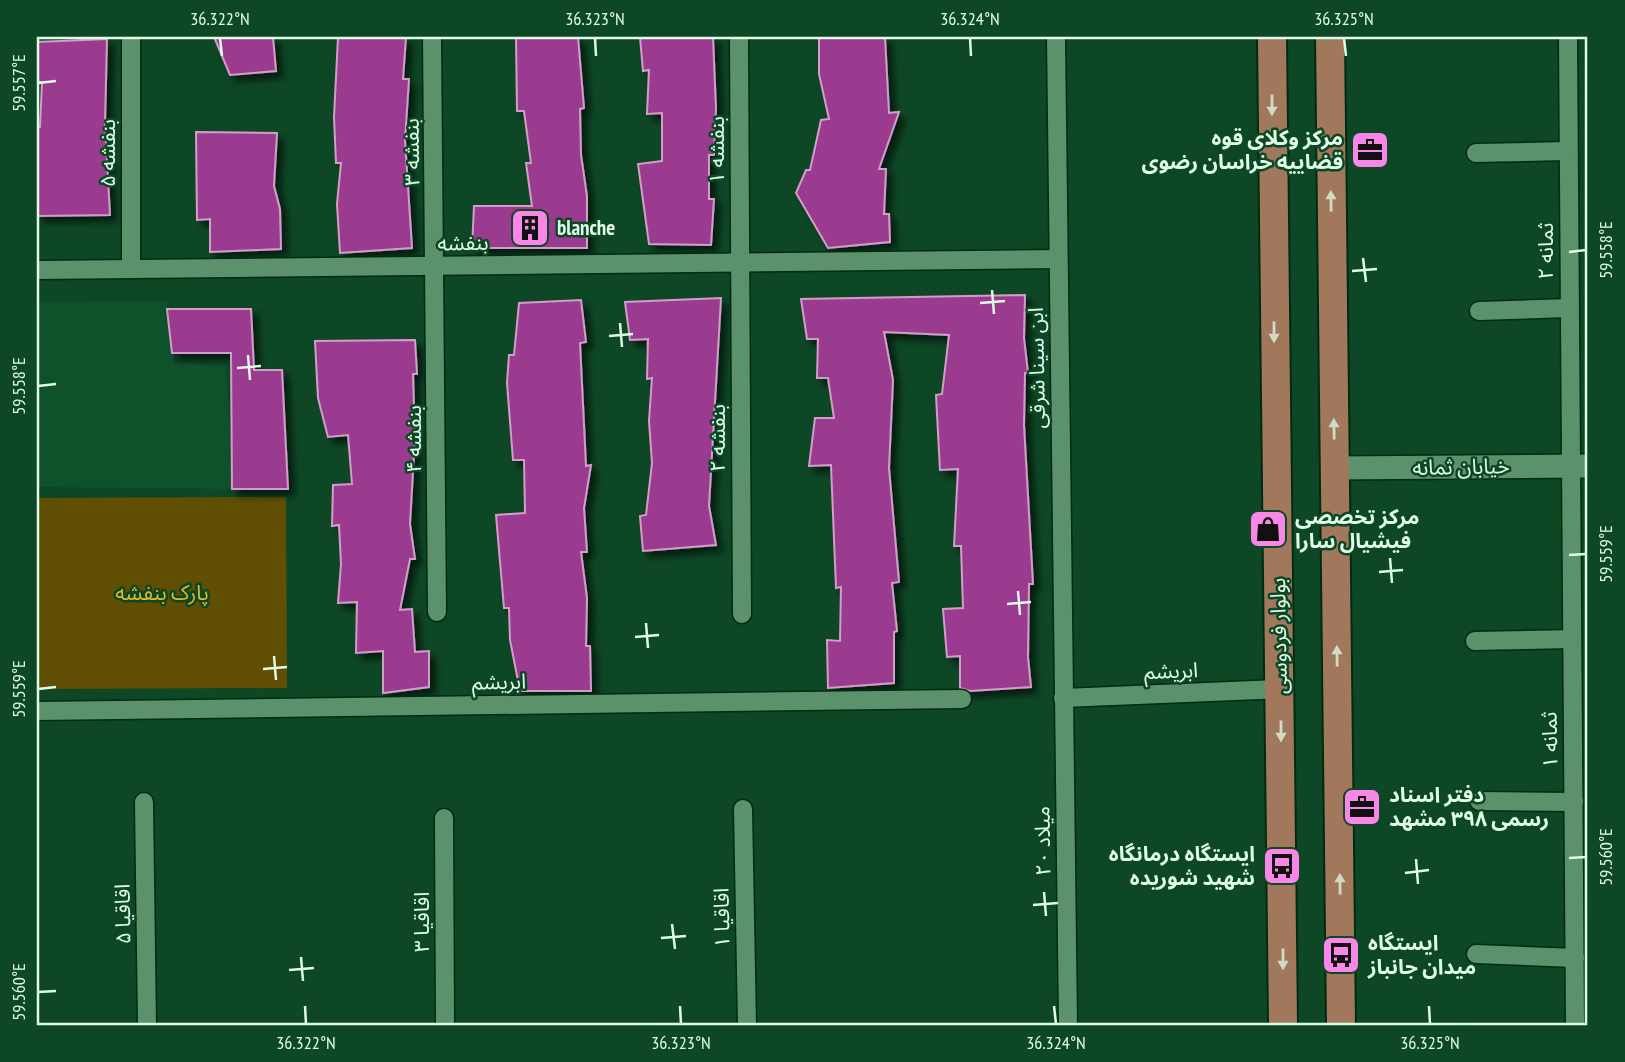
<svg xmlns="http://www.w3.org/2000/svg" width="1625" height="1062" font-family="'PT Sans Narrow','Noto Sans Arabic',sans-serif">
<defs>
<filter id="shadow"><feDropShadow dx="6" dy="6" stdDeviation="3.5" flood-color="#0009"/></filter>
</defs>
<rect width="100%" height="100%" fill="#0d4726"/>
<path fill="#0e522c" d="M167 301 174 363 226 365 232 489 37 487V302Z"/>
<path fill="#604e03" d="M286 497 287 688 37 689V498Z"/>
<g fill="#9b3a8f" stroke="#d19ec8" stroke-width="2" filter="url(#shadow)">
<path d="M214 37H273L276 71 230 75Z"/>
<path d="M338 37H406L403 79H409L405 140 412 248 340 253 337 204 341 163H336L334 117Z"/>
<path d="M516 37H578L584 108 580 109 581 155 587 196V248H472L474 206H532L526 163H531L524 111H517Z"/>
<path d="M640 37H713L716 109 714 155H709V199H714L711 245 649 244 638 164 662 161V113L647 114 649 70 643 71Z"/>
<path d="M819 37H885L889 113 899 112 879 169H886L884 214H889L890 242 828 248 796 193 806 170H810L821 120 829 119 819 74Z"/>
<path d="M107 39 105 123 110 215 37 216V127H40L42 82H37V42Z"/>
<path d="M196 132 277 133 274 186 280 209 281 249 210 252V219L197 220Z"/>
<path d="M1025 295 1024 338 1028 373H1025L1024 425 1033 584H1029L1028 657 1031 687 970 691 960 688V656L947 657 943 609 963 608 961 546H954L958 469 940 470 936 395 942 394 949 335 884 332 893 380 889 468 899 582 892 583 897 631 894 632V683L828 688 827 640 840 641 841 587 836 588 831 465 809 466 815 418H834L828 378H817L818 339H807L801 299Z"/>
<path d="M721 298 709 506 716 545 643 551 640 516 646 515 652 463 649 421 652 378 647 379 648 339 630 340 625 302Z"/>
<path d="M581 300 586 342 580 343 586 466 591 465 584 508 587 552H581L587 598 586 646H590L591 691H520L510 640 509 608H504L496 515 525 513 524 460H513L507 383 509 355H514L519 303Z"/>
<path d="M167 309H251L254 370H282L288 489H232L231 353H172Z"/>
<path d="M415 340 417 374H413L415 437 410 524 415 559H410L400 610 412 609 415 652 429 651V687L383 693V651L356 653 357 602 338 603 341 564 339 525 332 526 333 485 352 484 348 435 328 437 318 398 315 341Z"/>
</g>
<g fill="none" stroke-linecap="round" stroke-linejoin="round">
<defs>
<g id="minor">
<path d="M131 37V269"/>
<path d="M432 37 437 612"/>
<path d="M739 37 742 614"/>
<path d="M1056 37 1068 1025"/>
<path d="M1568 37 1575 1025"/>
<path d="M1476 153 1568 151"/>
<path d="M37 270 1058 259"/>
<path d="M1479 311 1569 308"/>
<path d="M1475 641 1572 639"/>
<path d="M1063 698 1281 689"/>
<path d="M37 711 962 699"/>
<path d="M1479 801 1574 802"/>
<path d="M144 802 147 1025"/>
<path d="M743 809 747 1025"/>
<path d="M444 818 445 1025"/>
<path d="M1476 954 1575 958"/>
</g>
<path id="tertiary" d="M1334 468 1588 466"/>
<g id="primary">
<path d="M1272 37 1283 1025"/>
<path d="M1330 37 1341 1025"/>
</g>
</defs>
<use href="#minor" stroke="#002b12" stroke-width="21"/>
<use href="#tertiary" stroke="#002b12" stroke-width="26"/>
<use href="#primary" stroke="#002b12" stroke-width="32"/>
<use href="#minor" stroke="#5b916b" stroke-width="18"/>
<use href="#tertiary" stroke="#5b916b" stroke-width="23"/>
<use href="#primary" stroke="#a1785c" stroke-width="28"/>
</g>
<defs><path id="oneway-solid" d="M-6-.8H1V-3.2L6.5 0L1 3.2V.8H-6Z" transform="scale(1.75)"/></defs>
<g fill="#d0dbc4">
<use href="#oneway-solid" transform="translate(1272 105) rotate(90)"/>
<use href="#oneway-solid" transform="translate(1331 201) rotate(-91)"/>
<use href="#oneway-solid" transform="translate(1274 332) rotate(90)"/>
<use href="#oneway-solid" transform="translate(1334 429) rotate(-91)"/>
<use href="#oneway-solid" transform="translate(1337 656) rotate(-91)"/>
<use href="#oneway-solid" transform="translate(1281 731) rotate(90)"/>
<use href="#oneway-solid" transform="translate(1340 884) rotate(-91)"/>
<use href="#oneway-solid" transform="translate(1283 959) rotate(90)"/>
</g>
<path fill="none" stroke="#dffce7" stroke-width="2.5" d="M220 38 222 56M595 38 596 56M970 38 971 56M1344 38 1346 56M38 83 56 81M1569 252 1586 250M1363 258 1366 282M1352 271 1377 269M992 290 994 314M980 303 1005 301M620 323 622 347M609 336 633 334M248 355 250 380M237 368 261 366M38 386 56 384M1569 555 1586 554M1390 558 1392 583M1379 572 1403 570M1018 591 1020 615M1007 604 1031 602M646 623 648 648M635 637 659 635M274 656 276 680M263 669 287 667M38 689 56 687M1569 858 1586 857M1416 859 1418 884M1405 873 1429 870M1044 892 1046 916M1033 905 1058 903M672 924 675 949M661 938 686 936M301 957 303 981M289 970 314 968M38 992 56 991M305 1006 306 1024M680 1006 681 1024M1054 1006 1056 1024M1429 1006 1430 1024"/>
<defs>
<symbol id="office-square" viewBox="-11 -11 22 22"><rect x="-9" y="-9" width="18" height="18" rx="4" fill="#f987e8" stroke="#0d4726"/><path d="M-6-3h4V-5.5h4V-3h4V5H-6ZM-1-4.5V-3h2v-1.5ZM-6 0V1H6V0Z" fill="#111"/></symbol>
<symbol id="building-square" viewBox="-11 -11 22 22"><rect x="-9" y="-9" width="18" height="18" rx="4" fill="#f987e8" stroke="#0d4726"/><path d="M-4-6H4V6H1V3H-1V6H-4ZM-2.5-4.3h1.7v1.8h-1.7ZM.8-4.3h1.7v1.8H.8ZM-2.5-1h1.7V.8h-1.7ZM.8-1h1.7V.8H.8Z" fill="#111"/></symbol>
<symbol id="shop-square" viewBox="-11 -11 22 22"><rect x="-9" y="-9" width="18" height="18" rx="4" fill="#f987e8" stroke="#0d4726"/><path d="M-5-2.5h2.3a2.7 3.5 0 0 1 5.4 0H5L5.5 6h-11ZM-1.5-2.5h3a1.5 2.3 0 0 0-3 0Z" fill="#111"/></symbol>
<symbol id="bus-square" viewBox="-11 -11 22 22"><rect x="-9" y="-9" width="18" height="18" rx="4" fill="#f987e8" stroke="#0d4726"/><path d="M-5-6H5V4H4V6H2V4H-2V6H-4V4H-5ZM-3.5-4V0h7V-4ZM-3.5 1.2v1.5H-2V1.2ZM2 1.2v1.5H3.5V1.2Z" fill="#111"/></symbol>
</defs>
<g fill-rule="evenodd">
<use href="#office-square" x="1348" y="128" width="44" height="44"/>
<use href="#building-square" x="508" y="206" width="44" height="44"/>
<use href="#shop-square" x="1246" y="507" width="44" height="44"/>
<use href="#office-square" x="1340" y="785" width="44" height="44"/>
<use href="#bus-square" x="1260" y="844" width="44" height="44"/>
<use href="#bus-square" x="1319" y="933" width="44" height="44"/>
</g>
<g text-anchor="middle" stroke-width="5" stroke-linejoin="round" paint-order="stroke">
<g font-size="21" font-weight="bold" fill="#dffce7" stroke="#0d4726" text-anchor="start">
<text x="1343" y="145" text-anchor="end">مرکز وکلای قوه<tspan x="1343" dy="24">قضاییه خراسان رضوی</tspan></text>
<text x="557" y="235">blanche</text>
<text x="1295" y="524">مرکز تخصصی<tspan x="1295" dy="24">فیشیال سارا</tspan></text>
<text x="1389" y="802">دفتر اسناد<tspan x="1389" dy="24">رسمی ۳۹۸ مشهد</tspan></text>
<text x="1255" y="861" text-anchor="end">ایستگاه درمانگاه<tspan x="1255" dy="24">شهید شوریده</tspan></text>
<text x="1368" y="950">ایستگاه<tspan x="1368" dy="24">میدان جانباز</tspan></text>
</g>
<g font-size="21" fill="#dffce7" stroke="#0d4726">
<text transform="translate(717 150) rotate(-90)" y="7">بنفشه ۱</text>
<text transform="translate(412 152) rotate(-91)" y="7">بنفشه ۳</text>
<text transform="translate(108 153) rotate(-90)" y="7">بنفشه ۵</text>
<text transform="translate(463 243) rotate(-1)" y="7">بنفشه</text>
<text transform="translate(1546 251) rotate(-90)" y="7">ثمانه ۲</text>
<text transform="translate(1037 368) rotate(-91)" y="7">ابن سینا شرقی</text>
<text transform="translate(718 438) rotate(-90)" y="7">بنفشه ۲</text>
<text transform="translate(414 439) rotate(-90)" y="7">بنفشه ۴</text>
<text transform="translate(1461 467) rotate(-1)" y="7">خیابان ثمانه</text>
<text transform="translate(1279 636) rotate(-91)" y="7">بولوار فردوسی</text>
<text transform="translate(1171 671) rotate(-2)" y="7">ابریشم</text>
<text transform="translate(499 682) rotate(-1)" y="7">ابریشم</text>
<text transform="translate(1550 740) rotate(-91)" y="7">ثمانه ۱</text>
<text transform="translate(1043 841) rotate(-91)" y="7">میلاد ۲۰</text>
<text transform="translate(123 914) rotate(-91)" y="7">اقاقیا ۵</text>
<text transform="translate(722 918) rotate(-91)" y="7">اقاقیا ۱</text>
<text transform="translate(422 922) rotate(-90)" y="7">اقاقیا ۳</text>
</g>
<g font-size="21" fill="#e1bb27" stroke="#0d4726">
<text x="162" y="600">پارک بنفشه</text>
</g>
</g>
<rect width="1625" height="1062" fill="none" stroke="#0d4726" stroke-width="77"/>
<rect x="38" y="38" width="1548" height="986" fill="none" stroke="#dffce7" stroke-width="2.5"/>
<g font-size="18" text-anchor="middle" fill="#dffce7">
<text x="220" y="25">36.322°N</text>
<text x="595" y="25">36.323°N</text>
<text x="970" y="25">36.324°N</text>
<text x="1344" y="25">36.325°N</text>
<text transform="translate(19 83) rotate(-90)" y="6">59.557°E</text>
<text transform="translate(1606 250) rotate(-90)" y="6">59.558°E</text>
<text transform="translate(19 386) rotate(-90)" y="6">59.558°E</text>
<text transform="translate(1606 554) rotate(-90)" y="6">59.559°E</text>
<text transform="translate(19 689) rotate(-90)" y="6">59.559°E</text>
<text transform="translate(1606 857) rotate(-90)" y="6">59.560°E</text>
<text transform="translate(19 992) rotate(-90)" y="6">59.560°E</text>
<text x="306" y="1049">36.322°N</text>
<text x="681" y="1049">36.323°N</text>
<text x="1056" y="1049">36.324°N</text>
<text x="1430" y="1049">36.325°N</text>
</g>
</svg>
